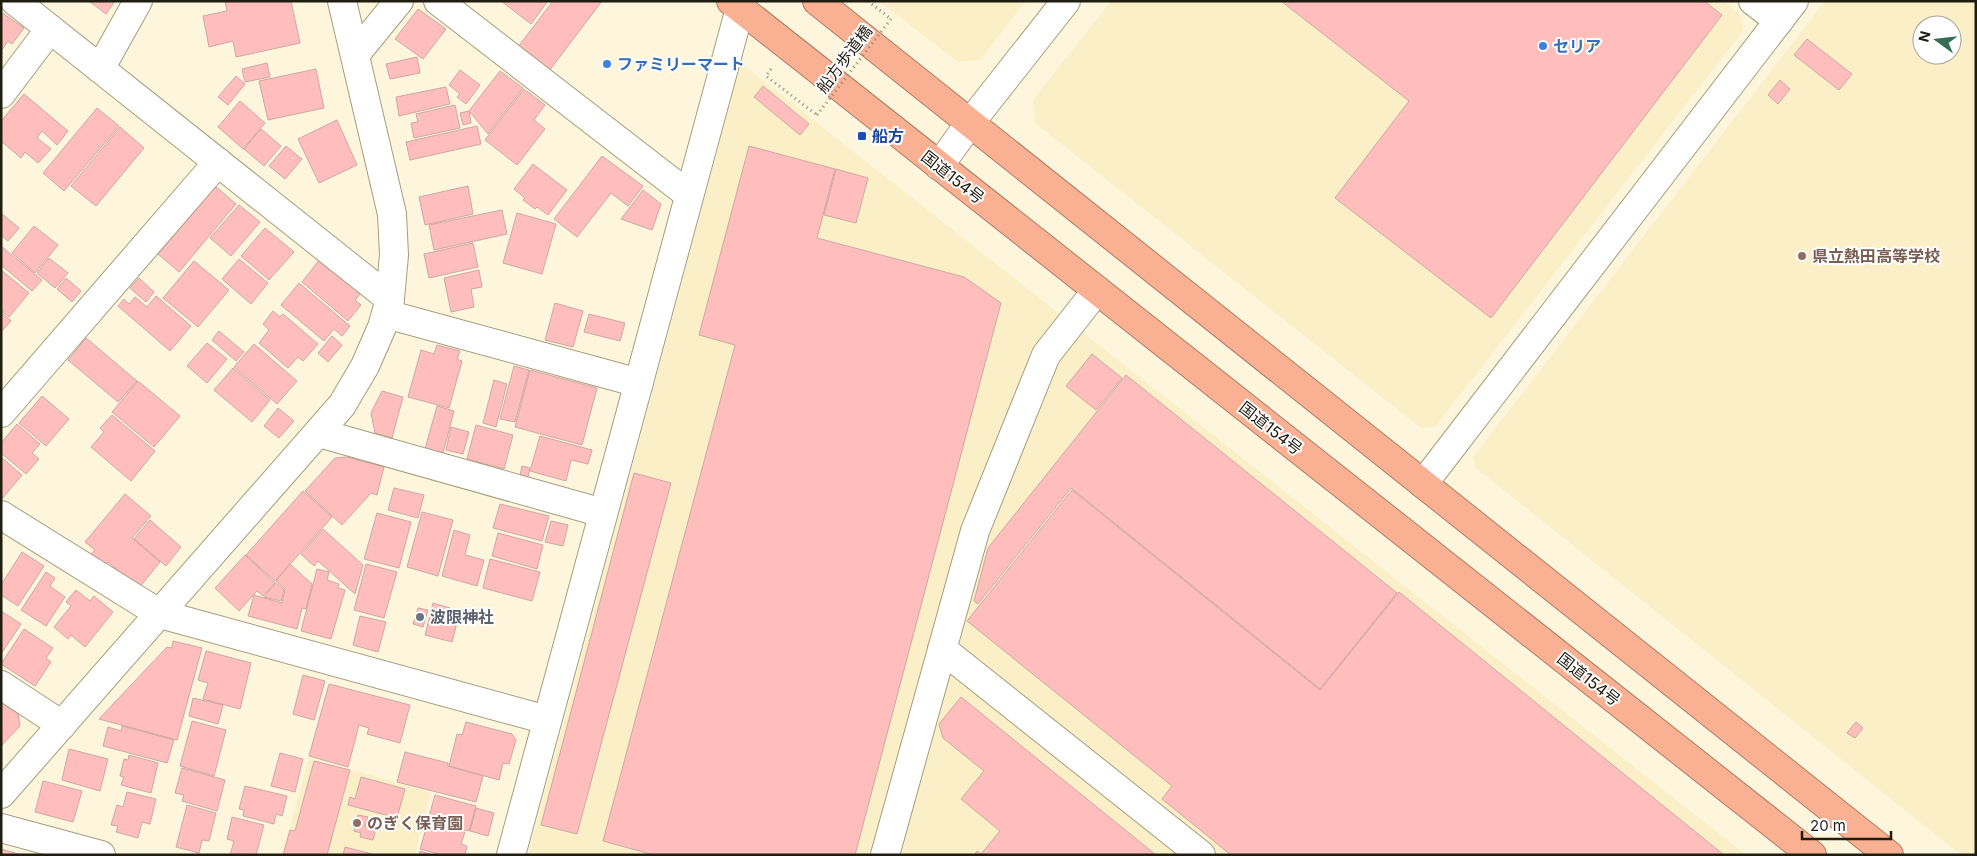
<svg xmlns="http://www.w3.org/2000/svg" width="1977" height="856" font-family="Inter,'Noto Sans JP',sans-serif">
<rect width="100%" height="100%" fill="#fef6dc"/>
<g fill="#faefc6" fill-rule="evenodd">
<path d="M879 1H1026L980 60 958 62Z"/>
<path d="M1111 1H1723L1741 15 1743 31 1435 427 1421 428 1035 123 1033 100Z"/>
<path d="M1825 1H1976V855H1961L1475 467 1473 457ZM1922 25H1952V55H1922Z"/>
<path d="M741 63 1746 855H528Z"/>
<path d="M309 758 431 792 415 855H282Z"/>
</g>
<g fill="#ffbdbb" stroke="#cca7a5">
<path d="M89 1H115L106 14Z"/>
<path d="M225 1H291L300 43 236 57 233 41 209 47 203 16 227 11Z"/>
<path d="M501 1H548L531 24Z"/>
<path d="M553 1H602L549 71 518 47Z"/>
<path d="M1281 1H1704L1722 15 1491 318 1335 198 1409 101Z"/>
<path d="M418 9 446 29 423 59 395 39Z"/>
<path d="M1 12 24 28 12 44 8 41 1 51Z"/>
<path d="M1807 39 1852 74 1839 90 1794 55Z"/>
<path d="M417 57 420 73 390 79 386 64Z"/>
<path d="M267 63 270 77 245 82 242 69Z"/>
<path d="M316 69 324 108 268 120 259 81Z"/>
<path d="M460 70 480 85 466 104 457 97 460 94 449 85Z"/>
<path d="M500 71 523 88 488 134 469 111Z"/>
<path d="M236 76 245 84 228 105 218 97Z"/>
<path d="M1780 80 1790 89 1778 104 1768 95Z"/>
<path d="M763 86 809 124 800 135 754 97Z"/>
<path d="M446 87 450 104 399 116 396 97Z"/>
<path d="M524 89 545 105 534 120 545 129 517 165 485 140Z"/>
<path d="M24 94 68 131 57 145 42 131 37 138 51 149 38 163 25 152 21 158 1 141V121Z"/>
<path d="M240 101 265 123 243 149 218 127Z"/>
<path d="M455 105 460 128 414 138 411 123 418 122 416 114Z"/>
<path d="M97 108 119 126 64 191 43 173Z"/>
<path d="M469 111 471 123 463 125 460 113Z"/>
<path d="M337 120 357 165 319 183 298 139Z"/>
<path d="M477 126 481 144 410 160 406 142Z"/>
<path d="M120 127 144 148 96 206 71 186Z"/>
<path d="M261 129 281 146 264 166 244 149Z"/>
<path d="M286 146 302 159 285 179 269 166Z"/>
<path d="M749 146 835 169 817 238 964 277 1001 303 855 855H654L603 841 735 345 699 335Z"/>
<path d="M602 156 643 186 628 206 611 193 577 237 554 219Z"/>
<path d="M533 164 567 190 548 215 537 207 535 209 523 200 525 198 514 189Z"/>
<path d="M836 169 868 178 856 223 824 215Z"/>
<path d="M215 186 236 204 179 272 158 254Z"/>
<path d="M468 186 473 214 425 225 419 197Z"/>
<path d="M643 190 661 204 652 230 621 219Z"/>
<path d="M239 205 260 222 231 256 210 238Z"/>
<path d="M502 210 507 234 434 250 429 225Z"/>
<path d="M1 213 19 228 8 241 1 235Z"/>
<path d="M517 213 556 224 542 274 503 263Z"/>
<path d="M34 226 58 245 35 273 12 253Z"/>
<path d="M265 228 294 252 269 280 241 256Z"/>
<path d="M473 243 478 267 429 278 424 254Z"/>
<path d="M1 246 42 280 32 291 1 265Z"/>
<path d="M49 258 68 273 55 288 37 273Z"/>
<path d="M239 259 268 283 251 304 222 279Z"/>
<path d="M320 259 361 293 355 300 361 305 348 321 302 282Z"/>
<path d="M194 261 229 290 198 327 163 298Z"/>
<path d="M1 270 29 293 9 317 1 310Z"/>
<path d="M479 270 482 287 471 289 474 307 451 312 444 278Z"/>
<path d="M66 278 81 291 72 302 57 289Z"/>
<path d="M139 278 154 292 146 302 130 288Z"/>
<path d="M299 283 350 326 342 336 334 329 324 341 281 305Z"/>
<path d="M156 296 191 326 170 351 118 306 124 299 129 304 135 297 147 307Z"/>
<path d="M555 303 583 311 573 347 545 340Z"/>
<path d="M273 311 280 317 283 314 318 344 303 361 298 357 288 368 259 343 269 330 263 324Z"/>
<path d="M1 312 11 321 1 332Z"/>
<path d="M589 314 625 323 620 341 584 332Z"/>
<path d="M219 331 244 352 236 361 212 340Z"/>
<path d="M332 336 342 345 328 362 318 353Z"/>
<path d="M86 338 137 381 118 402 68 360Z"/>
<path d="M207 343 227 359 207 383 187 366Z"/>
<path d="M254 344 297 381 277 404 234 367Z"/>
<path d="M437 345 460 351 457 359 462 361 449 408 408 397 421 350 434 354Z"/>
<path d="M1092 354 1122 378 1096 410 1066 386Z"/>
<path d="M514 366 529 370 515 422 500 419Z"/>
<path d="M233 368 270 400 252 422 214 390Z"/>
<path d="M530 370 597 388 582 445 515 427Z"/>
<path d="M1126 375 1397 593 1320 689 1071 488 978 604 974 601 988 548Z"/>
<path d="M494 380 507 384 496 427 483 423Z"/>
<path d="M138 381 180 416 154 447 112 412Z"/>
<path d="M382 391 403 397 392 438 375 433 371 413Z"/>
<path d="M42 396 69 419 46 446 19 423Z"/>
<path d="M437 406 454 411 443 453 425 449Z"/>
<path d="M278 408 294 421 279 438 264 426Z"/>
<path d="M112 415 155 451 131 481 91 447 104 432 100 428Z"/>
<path d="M17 424 40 444 32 453 39 459 26 474 1 453V443Z"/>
<path d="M476 425 513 435 504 469 467 459Z"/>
<path d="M451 427 469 432 463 454 446 450Z"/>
<path d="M540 436 592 450 588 464 571 460 566 481 530 471Z"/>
<path d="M1 457 22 475 2 499 1 498Z"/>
<path d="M347 457 384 467 377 495 371 493 342 525 305 491 335 458Z"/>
<path d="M522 466 530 468 528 477 520 475Z"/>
<path d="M634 473 671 483 577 834 541 825Z"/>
<path d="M394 488 424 495 418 518 388 510Z"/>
<path d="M1072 490 1320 690 1399 592 1724 855H1231L1162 799 1172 786 967 621Z"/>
<path d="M303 491 332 517 275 581 246 555Z"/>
<path d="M125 494 151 516 132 538 160 562 139 588 108 562 105 566 91 554 95 550 85 542Z"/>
<path d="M500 504 549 516 542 541 493 528Z"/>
<path d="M422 512 453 520 438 576 407 567Z"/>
<path d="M377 513 411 522 399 568 364 559Z"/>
<path d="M150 520 181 547 166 566 134 539Z"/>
<path d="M551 521 568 525 563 546 545 542Z"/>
<path d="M323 529 363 565 355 594 318 561 314 566 301 554Z"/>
<path d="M454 530 470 535 465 555 484 560 477 586 442 576Z"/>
<path d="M498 533 543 545 537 569 492 556Z"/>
<path d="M22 552 44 566 18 606 1 595V585Z"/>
<path d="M245 555 275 583 263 596 257 591 239 611 215 588Z"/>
<path d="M490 559 540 572 532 601 483 588Z"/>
<path d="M290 564 312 584 306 609 302 608 297 629 248 616 254 595 282 603 285 589 276 581Z"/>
<path d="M366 564 397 572 384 618 354 610Z"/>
<path d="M317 569 329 572 327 580 339 584 338 588 345 590 331 639 301 631Z"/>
<path d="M46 572 55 578 50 586 65 597 46 626 21 610Z"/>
<path d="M276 583 284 590 281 601 264 597Z"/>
<path d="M76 590 90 601 94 596 113 612 85 647 71 635 68 639 54 627 71 606 66 602Z"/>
<path d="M433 603 460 611 452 642 425 635Z"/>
<path d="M418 608 428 610 423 627 413 624Z"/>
<path d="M1 611 21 624 1 654Z"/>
<path d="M360 616 386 622 378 652 353 645Z"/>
<path d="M24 629 53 648 46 658 51 662 35 686 1 664Z"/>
<path d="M173 641 202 648 177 740 99 719 167 647 172 648Z"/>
<path d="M206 651 251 663 240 709 203 699 208 683 198 680Z"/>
<path d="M303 675 325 681 314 720 293 714Z"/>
<path d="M329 684 410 705 400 743 367 734 369 728 359 725 348 767 309 756Z"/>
<path d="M961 697 1156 855H974L977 851 981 854 1000 831 961 799 984 771 943 738 939 724Z"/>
<path d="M193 698 223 705 218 724 189 716Z"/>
<path d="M1 702 18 713 20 726 1 746Z"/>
<path d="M192 721 226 730 214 776 180 766Z"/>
<path d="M466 722 512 734 516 740 509 764 503 763 499 780 449 766 457 734 462 735Z"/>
<path d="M1856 722 1863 728 1855 738 1847 733Z"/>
<path d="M122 726 174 740 167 763 103 746 108 727 121 731Z"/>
<path d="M69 749 108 759 100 791 62 780Z"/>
<path d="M405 752 448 763V766L483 776 476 802 397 782Z"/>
<path d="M280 753 303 759 295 792 271 786Z"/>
<path d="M129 755 158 763 151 793 121 785 124 777 120 776 124 759 128 760Z"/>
<path d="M314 761 350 770 327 855H283L290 830 295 831Z"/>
<path d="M182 768 225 780 217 811 182 801 184 795 175 793Z"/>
<path d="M361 777 405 789 397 818 348 805 350 797 355 799Z"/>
<path d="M43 781 82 791 73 822 35 812Z"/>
<path d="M245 786 287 796 282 816 276 814 274 824 243 816 244 810 239 809Z"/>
<path d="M127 792 156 799 150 824 142 822 138 838 116 832 118 826 111 825 117 805 123 807Z"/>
<path d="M435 795 476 806 469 831 428 820Z"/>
<path d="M187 805 216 813 209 841 202 840 199 853 176 847Z"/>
<path d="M476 808 494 813 488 836 470 831Z"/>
<path d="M358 815 368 817 365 826 376 829 373 840 360 837 361 833 354 831Z"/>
<path d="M232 817 264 825 256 855H230L234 841 227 839Z"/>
<path d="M428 822 465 832 461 844 467 846 465 855H442L420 849Z"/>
<path d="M345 847 372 854 371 855H343Z"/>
<path d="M1 849 22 855H1Z"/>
<path d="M420 851 433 855H419Z"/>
</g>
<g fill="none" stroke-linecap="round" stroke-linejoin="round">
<defs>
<g id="minor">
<path d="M15 1 390 299"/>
<path d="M438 1 689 195"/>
<path d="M1753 1 1779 21"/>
<path d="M355 55 399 1"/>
<path d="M100 69 138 1"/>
<path d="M1 94 50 29"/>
<path d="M939 166 970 123 1066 1"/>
<path d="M386 314 639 383"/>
<path d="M1 413 218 162"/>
<path d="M319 433 603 513"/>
<path d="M1423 484 1794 1"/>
<path d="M1 515 160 614 547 720"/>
<path d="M942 649 1201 855"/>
<path d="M1 685 62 725"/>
<path d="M1 794 342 405 365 366 382 327 390 299 394 255 392 214 342 1"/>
<path d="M1 828 101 855"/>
<path d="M511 855 742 1"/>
<path d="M885 855 975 531 1046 355 1097 290"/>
</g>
<g id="highway">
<path d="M731 1 1812 855"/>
<path d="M817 1 1889 855"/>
</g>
</defs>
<use href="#minor" stroke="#a69d7e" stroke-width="30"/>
<use href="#highway" stroke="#ad7c65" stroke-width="30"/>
<g stroke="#898471" stroke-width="3" stroke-dasharray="1 4" stroke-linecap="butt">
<path d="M868 1 891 19"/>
<path d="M771 69 766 76 817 115"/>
</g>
<use href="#minor" stroke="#fff" stroke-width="28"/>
<use href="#highway" stroke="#fab093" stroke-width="28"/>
<path stroke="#898471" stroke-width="3" stroke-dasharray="1 4" stroke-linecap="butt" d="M817 115 891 19"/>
</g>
<g fill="#3f7fe0" stroke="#fff" stroke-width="2">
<circle cx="1543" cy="46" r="5"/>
<circle cx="607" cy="64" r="5"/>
</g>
<rect fill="#1a4fb4" stroke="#fff" stroke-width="2" x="857" y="131" width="10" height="10" rx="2.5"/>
<g fill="#8d6e63" stroke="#fff" stroke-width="2">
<circle cx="1802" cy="256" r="5"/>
<circle cx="357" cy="823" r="5"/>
</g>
<circle fill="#6b7280" stroke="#fff" stroke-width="2" cx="420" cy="617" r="5"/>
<g text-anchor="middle" stroke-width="4" stroke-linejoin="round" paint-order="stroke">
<g font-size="16" font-weight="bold" fill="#366cbe" stroke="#fff" text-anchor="start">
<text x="1553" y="52">セリア</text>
<text x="617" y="70">ファミリーマート</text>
</g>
<g font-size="16" fill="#1f1c10" stroke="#fff">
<text transform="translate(844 59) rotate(-53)" y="6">船方歩道橋</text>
<text transform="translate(953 177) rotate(38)" y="6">国道154号</text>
<text transform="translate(1271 428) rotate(38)" y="6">国道154号</text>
<text transform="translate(1589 679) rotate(38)" y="6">国道154号</text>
</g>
<g font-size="16" font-weight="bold" fill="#164399" stroke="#fff" text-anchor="start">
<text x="872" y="142">船方</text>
</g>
<g font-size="16" font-weight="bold" fill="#785e54" stroke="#fff" text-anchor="start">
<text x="1812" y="262">県立熱田高等学校</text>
<text x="367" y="829">のぎく保育園</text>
</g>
<g font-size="16" font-weight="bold" fill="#5b616d" stroke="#fff" text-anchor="start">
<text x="430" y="623">波限神社</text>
</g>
</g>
<rect width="1977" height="856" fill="none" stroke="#1f1c10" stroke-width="5"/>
<g transform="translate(1937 40) rotate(285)"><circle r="24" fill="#ffffff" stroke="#a5a49f"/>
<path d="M0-4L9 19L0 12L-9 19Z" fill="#356e56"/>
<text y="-8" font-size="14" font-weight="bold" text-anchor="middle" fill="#1f1c10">N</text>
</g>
<path d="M1802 831v8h89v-8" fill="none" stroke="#1f1c10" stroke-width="2.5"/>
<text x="1810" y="831" font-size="15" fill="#1f1c10" stroke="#ffffff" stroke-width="4" paint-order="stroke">20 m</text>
</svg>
